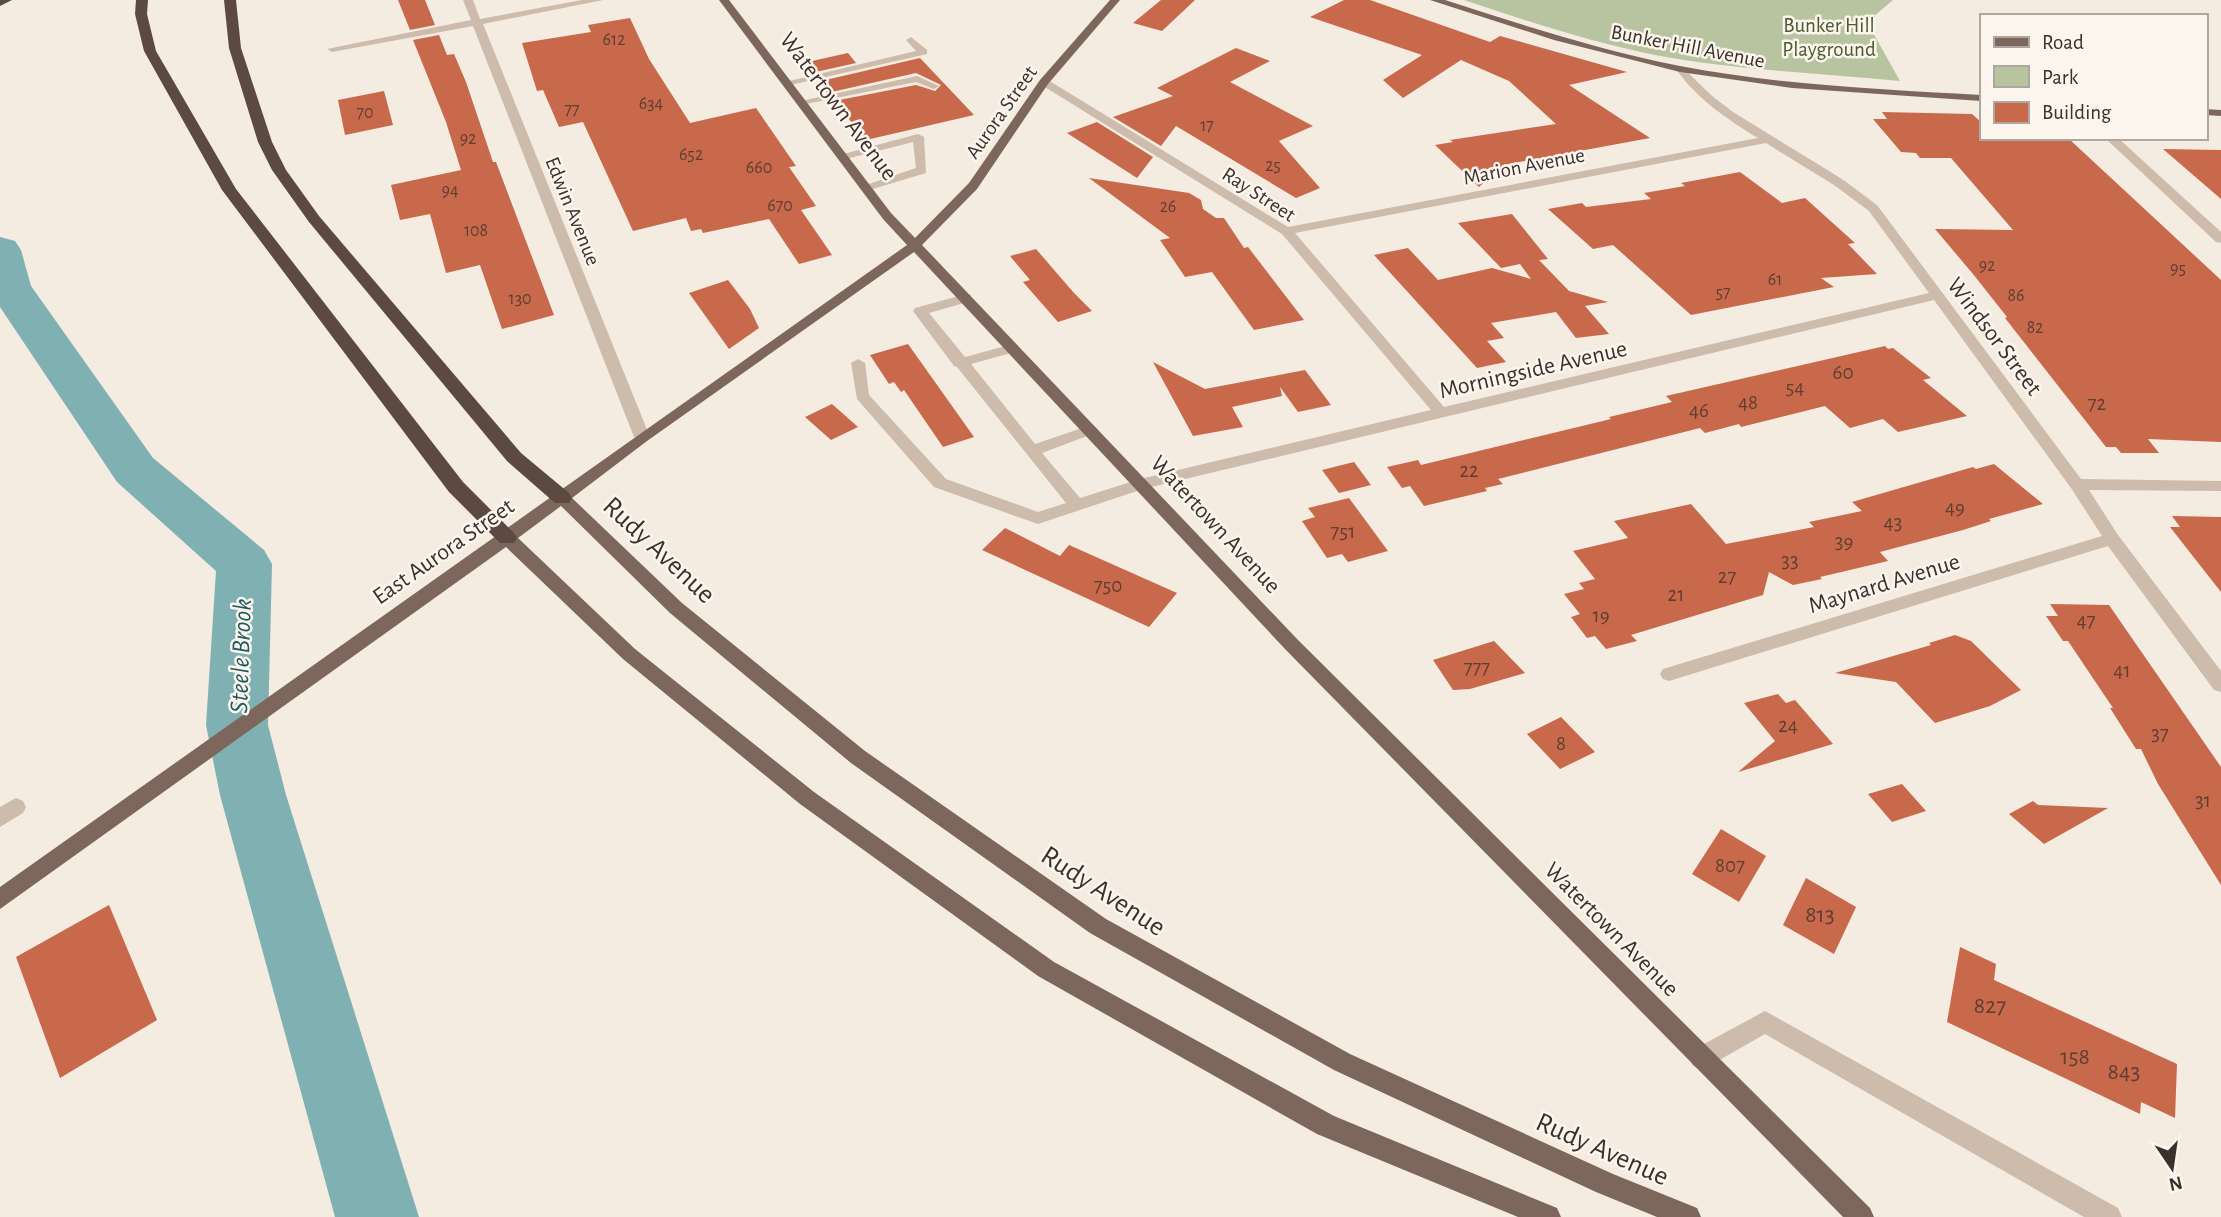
<svg xmlns="http://www.w3.org/2000/svg" width="2221" height="1217" font-family="'Alegreya Sans',sans-serif">
<rect width="100%" height="100%" fill="#f4ebe1"/>
<path fill="#b8c4a0" d="M1464 0H1893L1867 22 1900 81C1818 73 1735 70 1655 55 1590 42 1526 21 1464 0Z"/>
<g fill="none" stroke-linecap="round" stroke-linejoin="round">
<path fill="#7fb0b2" fill-rule="evenodd" d="M0 237 15 241 21 250 31 286 153 458 264 550 272 564 268 725 286 795 419 1217H335L220 795 206 725 216 571 117 482 0 307Z"/>
</g>
<g fill="#c8694b">
<path d="M398 0H425L435 25 410 30Z"/>
<path d="M1161 0H1195L1162 31 1133 23Z"/>
<path d="M1344 0H1370L1490 42 1500 36 1627 72 1569 85 1650 138 1503 165 1479 187 1435 145 1453 142 1450 140 1556 124 1509 81 1461 60 1403 98 1383 80 1422 55 1310 17Z"/>
<path d="M630 18 649 59 690 123 756 108 796 166 789 167 816 206 801 210 832 255 799 264 769 219 703 233 701 229 691 231 686 218 633 231 583 122 559 127 543 90 537 91 522 43 591 32 588 25Z"/>
<path d="M439 35 447 55 454 54 466 82 493 162H496L554 315 502 329 480 265 446 273 430 214 400 220 391 185 461 170 446 122 413 40Z"/>
<path d="M1236 48 1270 61 1230 82 1313 126 1279 141 1320 188 1296 198 1176 126 1161 146 1113 117 1173 96 1157 88Z"/>
<path d="M848 53 856 63 811 73 803 63Z"/>
<path d="M920 58 974 115 866 140 834 101 916 85 935 91 941 85 916 73 827 93 817 82Z"/>
<path d="M384 91 393 125 345 135 338 100Z"/>
<path d="M1882 112 1972 114 1981 122V138H2068L2221 280V442L2148 439 2159 453H2121L2116 447H2106L2005 318 2007 317 1973 274 1935 229 2013 230 1951 158H1920L1916 153 1901 152 1873 119H1887Z"/>
<path d="M1097 122 1153 157 1137 178 1067 133Z"/>
<path d="M2163 149 2221 150V199Z"/>
<path d="M1740 172 1782 203 1805 198 1855 243 1848 244 1877 274 1821 278 1834 287 1691 315 1613 245 1593 249 1548 209 1582 203 1586 207 1651 199 1644 193 1685 186 1681 183Z"/>
<path d="M1089 178 1189 193 1201 200 1203 209 1216 218H1224L1244 248 1248 247 1304 320 1254 330 1212 272 1185 277 1160 240 1170 238Z"/>
<path d="M1512 214 1548 259 1539 260 1569 291 1608 302 1585 306 1609 334 1576 338 1556 312 1491 323 1504 338 1487 341 1506 362 1477 368 1374 255 1408 248 1438 280 1492 268 1531 279 1520 264 1501 268 1458 223Z"/>
<path d="M1036 249 1074 293 1092 311 1058 322 1023 282 1030 280 1010 256Z"/>
<path d="M728 280 750 309 759 328 729 349 689 293Z"/>
<path d="M908 344 974 437 943 447 904 390 901 392 894 382 889 384 870 355Z"/>
<path d="M1885 346 1888 349 1893 348 1931 378 1923 380 1967 416 1898 432 1883 419 1850 428 1825 406 1741 427 1739 424 1705 433 1700 428 1498 479 1503 484 1485 488 1487 491 1424 506 1410 486 1402 488 1387 467 1418 460 1421 465 1611 419 1609 417 1672 402 1666 396Z"/>
<path d="M1153 362 1205 389 1305 370 1331 405 1298 412 1280 387 1282 396 1232 407 1243 427 1193 436Z"/>
<path d="M832 404 858 427 831 440 805 417Z"/>
<path d="M1354 462 1371 485 1339 493 1322 470Z"/>
<path d="M1994 464 2043 504 1989 519 1991 521 1963 530 1880 552 1888 561 1820 577 1822 579 1793 585 1769 572 1763 595 1631 635 1637 641 1606 649 1595 636 1587 638 1571 617 1580 614 1564 594 1584 589 1579 583 1595 579 1573 551 1628 538 1614 521 1691 504 1726 544 1814 527 1809 522 1862 511 1852 502 1973 467 1976 469Z"/>
<path d="M1349 498 1388 551 1348 562 1342 554 1327 558 1302 521 1315 517 1308 508Z"/>
<path d="M2172 516 2221 517V592L2170 527H2180Z"/>
<path d="M1005 528 1060 556 1069 545 1177 593 1149 627 982 550Z"/>
<path d="M2050 604 2109 605 2221 767V885L2158 784 2141 749H2136L2110 708H2113L2068 641H2063L2046 616H2058Z"/>
<path d="M1955 635 1971 641 2021 690 1990 706 1935 723 1896 682 1835 673 1931 645 1929 643Z"/>
<path d="M1494 641 1525 673 1470 689 1453 690 1433 660Z"/>
<path d="M1778 694 1786 703 1795 700 1833 744 1738 772 1775 741 1744 703Z"/>
<path d="M1561 717 1595 752 1560 769 1527 734Z"/>
<path d="M1902 784 1926 811 1892 822 1868 794Z"/>
<path d="M2033 801 2038 805 2108 808 2044 844 2009 814Z"/>
<path d="M1721 829 1766 856 1739 902 1692 874Z"/>
<path d="M1806 878 1856 907 1834 954 1783 925Z"/>
<path d="M109 905 157 1020 60 1078 16 957Z"/>
<path d="M1960 947 1996 964 1994 980 2177 1064 2175 1118 2141 1102 2140 1114 1947 1022Z"/>
</g>
<g fill="none" stroke-linecap="round" stroke-linejoin="round">
<g fill="#cdbbac" fill-rule="evenodd">
<path d="M463 0H473L480 19 582 0H603L483 24 650 437 647 441 642 442 634 437 473 26 332 52 327 49 471 20Z"/>
<path d="M911 37 927 50V54L786 86 781 83 916 51 906 40Z"/>
<path d="M1681 66 1712 96 1733 112 1842 179 1877 205 2081 479 2221 481V491L2089 490 2118 535 2221 671V692L2214 690 2108 546 1669 681 1663 679 1660 674 1663 669 2102 536 2071 488 1934 300 1143 489 1038 524 934 487 857 399 851 363 858 359 865 363 869 395 946 479 1038 512 1066 503 957 367 954 366 913 311 915 308 966 294 971 295V301L929 313 965 357 1013 344 1018 345V351L971 364 1035 444 1085 427H1095L1098 430 1095 433 1042 453 1080 498 1140 479 1431 410 1282 234 1040 84V80H1048L1288 227 1758 138C1727 119 1697 99 1676 69ZM1766 143 1834 185 1869 211 1929 293 1444 407 1295 233Z"/>
<path d="M917 76 939 86 934 89 916 82 801 105 796 102Z"/>
<path d="M918 134 924 137 926 173 866 191 860 187 916 168 913 142 842 160 836 156Z"/>
<path d="M2105 138H2118L2221 232V243L2216 242Z"/>
<path d="M16 798 23 801 26 807 23 813 0 827V807Z"/>
<path d="M1765 1011 2118 1208 2122 1217H2084L1765 1034 1709 1066 1701 1070 1693 1066 1689 1058 1693 1050Z"/>
</g>
<g fill="#7d675c" fill-rule="evenodd">
<path d="M719 0H729L891 213 915 238 969 183 1040 80 1110 0H1120L1048 84 977 189 922 245 1298 640 1870 1208 1874 1217H1843L1286 650 914 252 647 441 572 498 682 603 865 751 1106 919 1350 1054 1613 1174 1697 1208 1701 1217H1657L1596 1192 1334 1070 1090 933 851 763 670 613 561 506 518 538 635 649 814 792 1054 962 1334 1116 1557 1208 1561 1217H1518L1317 1134 1038 976 800 804 623 659 506 547 0 909V887L907 245 883 219Z"/>
<path d="M1430 0H1445C1522 25 1600 50 1680 66 1779 85 1881 89 1981 95V101L1792 88 1680 72 1554 40Z"/>
<path d="M2205 109 2221 110V116L2205 115Z"/>
</g>
<g fill="#5c4a42" fill-rule="evenodd">
<path d="M0 0H12L0 6Z"/>
<path d="M136 0H148L147 14 156 51 236 189 463 482 514 533 517 538 514 543H500L449 492 222 190 144 51 135 14Z"/>
<path d="M224 0H236L241 48 272 142 286 170 319 216 521 453 569 493 572 498 569 503H555L507 461 309 222 272 170 258 142 229 48Z"/>
</g>
</g>
<g text-anchor="middle" stroke-width="5" stroke-linejoin="round" paint-order="stroke">
<g font-size="18" fill="#5e3e33">
<text x="614" y="45">612</text>
<text x="651" y="109">634</text>
<text x="572" y="115">77</text>
<text x="365" y="118">70</text>
<text x="1207" y="131">17</text>
<text x="468" y="144">92</text>
<text x="691" y="160">652</text>
<text x="1273" y="171">25</text>
<text x="759" y="173">660</text>
<text x="450" y="196">94</text>
<text x="780" y="211">670</text>
<text x="1168" y="212">26</text>
<text x="476" y="236">108</text>
<text x="1987" y="271">92</text>
<text x="2178" y="274">95</text>
<text x="1775" y="285">61</text>
<text x="1723" y="298">57</text>
<text x="2016" y="301">86</text>
<text x="520" y="304">130</text>
<text x="2035" y="333">82</text>
</g>
<g font-size="21" fill="#4a5a2e" stroke="#fbf5ee">
<text x="1829" y="32">Bunker Hill<tspan x="1829" dy="24">Playground</tspan></text>
</g>
<g font-size="21" fill="#3b302b" stroke="#fbf5ee">
<text transform="translate(1688 46) rotate(11)" y="7">Bunker Hill Avenue</text>
<text transform="translate(1001 112) rotate(-55)" y="7">Aurora Street</text>
<text transform="translate(1524 166) rotate(-11)" y="7">Marion Avenue</text>
<text transform="translate(1259 194) rotate(33)" y="7">Ray Street</text>
<text transform="translate(573 211) rotate(68)" y="7">Edwin Avenue</text>
</g>
<g font-size="21" fill="#5e3e33">
<text x="1843" y="379">60</text>
<text x="1795" y="394">54</text>
<text x="1748" y="409">48</text>
<text x="2097" y="410">72</text>
<text x="1699" y="417">46</text>
<text x="1469" y="477">22</text>
<text x="1955" y="514">49</text>
<text x="1893" y="529">43</text>
<text x="1343" y="538">751</text>
<text x="1844" y="548">39</text>
<text x="1790" y="567">33</text>
<text x="1727" y="583">27</text>
<text x="1108" y="592">750</text>
<text x="1676" y="601">21</text>
<text x="1601" y="622">19</text>
<text x="2086" y="627">47</text>
<text x="1477" y="674">777</text>
<text x="2122" y="677">41</text>
<text x="1788" y="732">24</text>
<text x="2160" y="740">37</text>
<text x="1561" y="750">8</text>
<text x="2203" y="807">31</text>
<text x="1730" y="872">807</text>
</g>
<g font-size="24" fill="#3b302b" stroke="#fbf5ee">
<text transform="translate(839 106) rotate(53)" y="8">Watertown Avenue</text>
<text transform="translate(1995 336) rotate(53)" y="8">Windsor Street</text>
<text transform="translate(1533 369) rotate(-13)" y="8">Morningside Avenue</text>
<text transform="translate(1216 524) rotate(47)" y="8">Watertown Avenue</text>
<text transform="translate(443 551) rotate(-35)" y="8">East Aurora Street</text>
<text transform="translate(1884 583) rotate(-17)" y="8">Maynard Avenue</text>
<text transform="translate(1612 929) rotate(45)" y="8">Watertown Avenue</text>
</g>
<g font-size="24" fill="#5e3e33">
<text x="1820" y="922">813</text>
<text x="1990" y="1013">827</text>
<text x="2075" y="1064">158</text>
<text x="2124" y="1079">843</text>
</g>
<g font-size="26" font-style="italic" fill="#1f5a5e" stroke="#fbf5ee">
<text transform="translate(240 656) rotate(-88)" y="9">Steele Brook</text>
</g>
<g font-size="28" fill="#3b302b" stroke="#fbf5ee">
<text transform="translate(660 549) rotate(43)" y="10">Rudy Avenue</text>
<text transform="translate(1104 890) rotate(33)" y="10">Rudy Avenue</text>
<text transform="translate(1603 1148) rotate(24)" y="10">Rudy Avenue</text>
</g>
</g>
<rect x="1980" y="14" width="228" height="126" fill="#fbf5ee" stroke="#aea6a0" stroke-width="2"/>
<rect x="1994" y="37" width="35" height="10" fill="#7d675c" stroke="#aea6a0" stroke-width="2"/>
<text x="2042" y="49" font-size="21" fill="#3b302b">Road</text>
<rect x="1994" y="66" width="35" height="21" fill="#b8c4a0" stroke="#aea6a0" stroke-width="2"/>
<text x="2042" y="84" font-size="21" fill="#3b302b">Park</text>
<rect x="1994" y="102" width="35" height="21" fill="#c8694b" stroke="#aea6a0" stroke-width="2"/>
<text x="2042" y="119" font-size="21" fill="#3b302b">Building</text>
<g transform="translate(2172 1168) rotate(167)" stroke="#fbf5ee" stroke-width="5" paint-order="stroke">
<path d="M0-5L12 26L0 18L-12 26Z" fill="#3b302b"/>
<text y="-10" font-size="19" font-weight="bold" text-anchor="middle" fill="#3b302b">N</text>
</g>
</svg>
